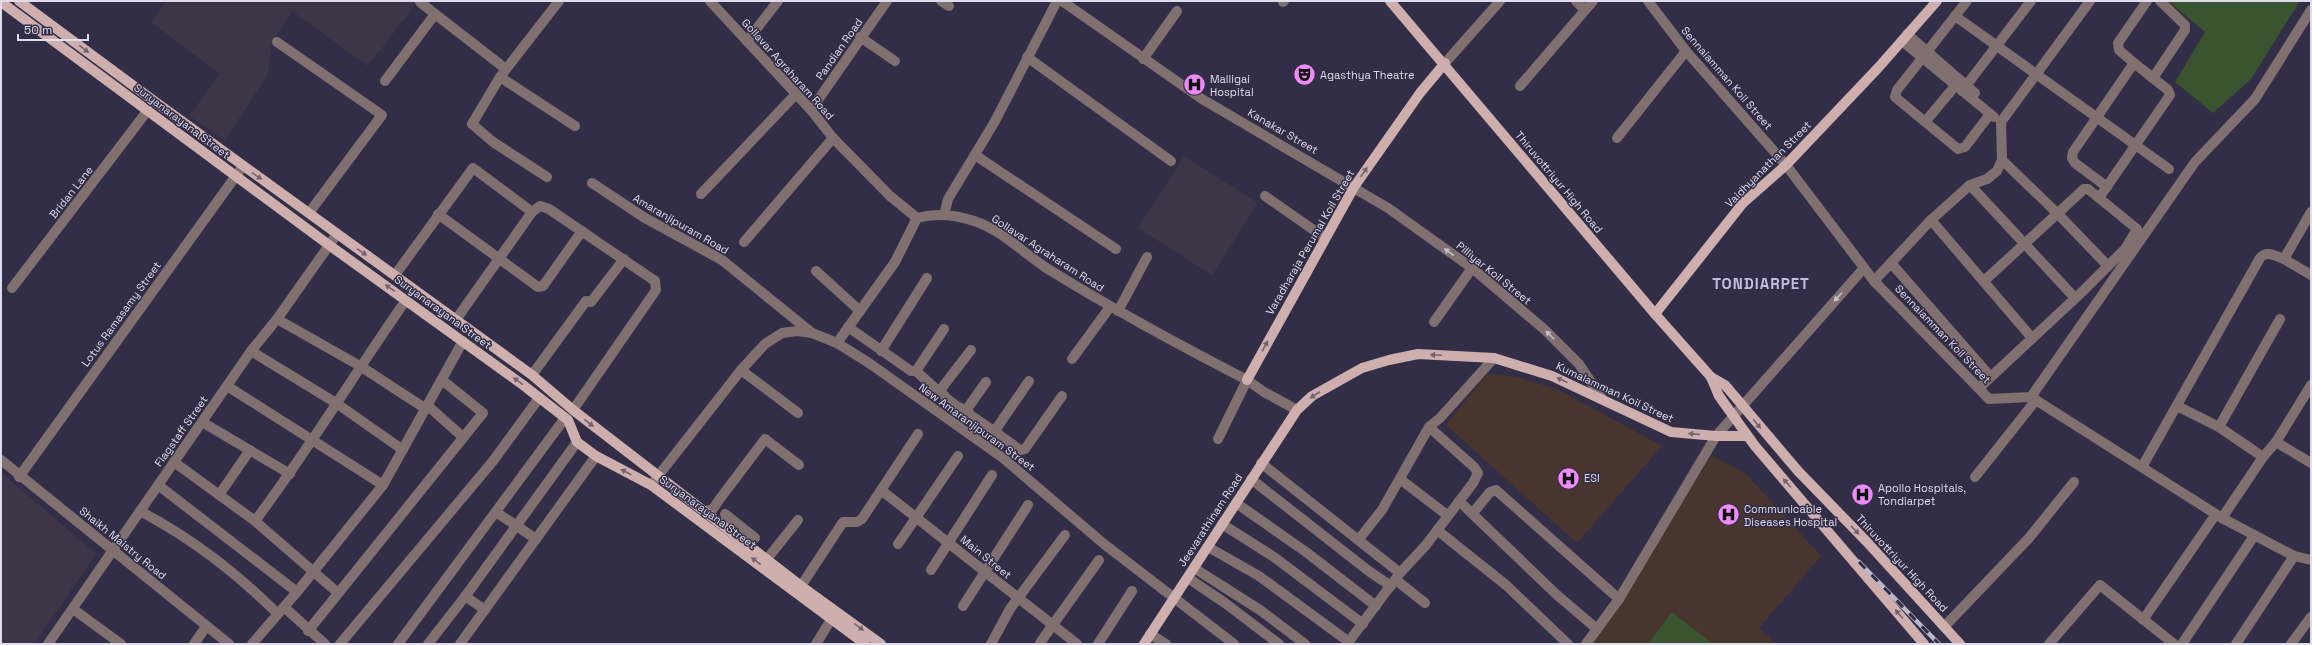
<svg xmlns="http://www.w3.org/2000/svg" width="2312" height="645" font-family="'Space Grotesk',sans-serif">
<rect width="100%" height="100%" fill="#332e47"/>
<g fill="#3e3647">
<path d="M166 1H418L368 66 292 11 271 44 268 74 225 140 189 116 220 74 151 22Z"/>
<path d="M1184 156 1258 203 1212 275 1138 228Z"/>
<path d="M1 472 96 554 34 644H1Z"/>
</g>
<g fill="#48352d">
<path d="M1487 374 1518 377 1559 390 1662 446 1577 543 1446 425Z"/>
<path d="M1712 455 1746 474 1821 556 1759 628 1776 644H1591Z"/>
</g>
<g fill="#3a542f">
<path d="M2168 1H2300L2251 79 2213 113 2175 82 2205 32Z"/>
<path d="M1672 612 1713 644H1648Z"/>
</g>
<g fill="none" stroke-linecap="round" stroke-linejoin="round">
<g stroke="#807170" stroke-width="10">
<path d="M559 1 500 77 575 126"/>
<path d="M710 1 811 110 833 138 890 196 917 218C935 213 956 215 974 221 1003 230 1027 257 1053 272 1116 311 1181 346 1247 380L1264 392 1297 410"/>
<path d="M941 1 949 6"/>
<path d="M1062 1 1202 99 1388 208 1472 268 1545 330 1579 364 1601 397"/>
<path d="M1576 1 1585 10"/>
<path d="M1648 1 1686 51 1786 165 1874 281 1989 399 2031 397 2222 518 2294 556 2311 560"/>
<path d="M1967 1 1897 90 1895 97 1958 149 1965 147 1990 114"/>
<path d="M420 2 435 14"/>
<path d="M1283 2 1284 1"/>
<path d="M1955 16 2169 169"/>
<path d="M1907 34 1975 93"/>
<path d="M860 37 895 61"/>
<path d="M747 41 778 1"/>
<path d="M1902 41 1994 117"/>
<path d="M277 42 382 115 309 213"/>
<path d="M1027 57 1171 161"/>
<path d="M1143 59 1177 11"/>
<path d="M1445 63 1500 1"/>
<path d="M2134 63 2119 50 2118 43 2147 1"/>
<path d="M500 77 472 124 493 142 547 177"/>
<path d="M385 81 435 14 506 69"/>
<path d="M1520 86 1593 1"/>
<path d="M1962 91 2031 1"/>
<path d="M811 110 887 1"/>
<path d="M1925 122 1955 86"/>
<path d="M1617 138 1686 51"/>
<path d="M975 155 1116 249"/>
<path d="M2002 160 2058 214 2108 266"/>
<path d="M592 183 645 218 722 260 812 333 837 343 869 363 1003 458 1104 544 1234 644"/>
<path d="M1970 185 2075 298"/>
<path d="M2107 187 2075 163 2072 158 2073 152 2134 63 2153 78"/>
<path d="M701 194 796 94"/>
<path d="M1265 196 1325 238"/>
<path d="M2099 198 2170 95 2168 90 2153 78 2185 30V25L2160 1"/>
<path d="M2311 212 2284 259 2311 275"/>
<path d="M438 214 538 287 543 286 582 231"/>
<path d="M944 215 948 199 994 123 1057 1"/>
<path d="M1931 220 2032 338"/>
<path d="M744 242 833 138"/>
<path d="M1891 263 1990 376"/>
<path d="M816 271 860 311"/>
<path d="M395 275 473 168 532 212"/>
<path d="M1874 281 1931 220 1970 185 1987 179 1997 171 2002 160 2001 122 2090 1"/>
<path d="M12 288 148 110"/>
<path d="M1118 311 1147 257"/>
<path d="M277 319 360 366 426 409"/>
<path d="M455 321 532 212 540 206 549 209 655 281 656 290 573 410"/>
<path d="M1434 322 1472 268"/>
<path d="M848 327 911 371H916L937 390 941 389C942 397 960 410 967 409L970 415 992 430 996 429 998 434 1020 450 1025 449 1062 396"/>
<path d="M837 343 895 262 917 218"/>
<path d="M251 351 336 403 403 450"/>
<path d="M881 351 927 278"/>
<path d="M1072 359 1110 307"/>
<path d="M741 370 798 413"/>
<path d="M916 371 944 329"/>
<path d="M532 375 586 301 591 302 624 259"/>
<path d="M227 386 383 485"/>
<path d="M1979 388 2083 291 2125 249 2137 229 2088 189H2084L1984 281"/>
<path d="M941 389 971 350"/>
<path d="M2031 397 2195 162 2255 99 2311 10"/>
<path d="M428 406 463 437"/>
<path d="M2177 406 2219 427 2263 457"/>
<path d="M967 409 986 382"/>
<path d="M202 422 290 474"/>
<path d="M2219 427 2280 319"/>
<path d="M996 429 1029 381"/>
<path d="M1218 439 1247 380"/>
<path d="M2276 442 2311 463"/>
<path d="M1 460 229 644"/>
<path d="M174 462 255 521 338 593"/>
<path d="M1261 463 1400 573"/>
<path d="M2142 467 2260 258C2267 250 2275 256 2284 259"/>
<path d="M19 477 243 166"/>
<path d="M1975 477 2036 400"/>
<path d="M1251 479 1370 572 1391 586"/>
<path d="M1400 479 1447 515"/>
<path d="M158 485 297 592"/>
<path d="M651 485 741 370 765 344 782 333 797 331 812 333"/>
<path d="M881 490 1077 644"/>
<path d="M219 495 250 450"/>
<path d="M1459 501 1557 595 1597 629"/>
<path d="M1236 503 1306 552 1376 606"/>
<path d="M140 511C193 539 235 572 278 614"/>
<path d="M706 511 713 509 719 500 765 439 799 465"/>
<path d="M496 512 536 539"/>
<path d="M1473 513 1490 492 1496 490 1619 599"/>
<path d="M725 514 755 538 748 544"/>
<path d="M2222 518 2263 457 2276 442 2311 385"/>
<path d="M255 521C309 449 355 373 406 300"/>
<path d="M1222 524 1274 557 1363 624"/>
<path d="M1437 530 1506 585 1568 644"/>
<path d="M1359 539 1382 510 1429 427 1440 418 1494 358"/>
<path d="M898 544 958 456"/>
<path d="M1208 547 1259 576 1349 642"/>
<path d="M767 559 798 520"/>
<path d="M1194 568 1260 610 1305 644"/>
<path d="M931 570 992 475"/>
<path d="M1188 578 1225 603 1279 644"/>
<path d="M1396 580 1425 603"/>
<path d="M801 586 843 522H857L862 519 918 434"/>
<path d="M465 596 485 610"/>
<path d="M963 606 1028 505"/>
<path d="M284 607 325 644"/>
<path d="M73 609 121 644"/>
<path d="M2143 620 2216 514"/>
<path d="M1944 627 2029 538 2074 482"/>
<path d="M308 631 483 413 442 380"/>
<path d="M1150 634 1166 644"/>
<path d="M1040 643 1099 560"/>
<path d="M48 644 251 351 277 319 337 234"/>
<path d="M194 644 206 627"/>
<path d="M252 644 297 592 383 485 463 341"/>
<path d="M340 644 493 461 539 398"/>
<path d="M398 644 565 418"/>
<path d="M428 644 467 594 577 442"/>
<path d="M460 644 596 456"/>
<path d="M816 644 832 618"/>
<path d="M991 644 1010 609 1065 535"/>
<path d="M1098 644 1132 591"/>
<path d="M1347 644 1400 573 1426 545 1473 483 1478 473 1474 467 1429 427"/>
<path d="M1586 644 1619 599 1716 436 1864 268"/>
<path d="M2049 644 2100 585 2174 644"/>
<path d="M2182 644 2254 536"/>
<path d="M2236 644 2294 556"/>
<path d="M2291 644 2311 617"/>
</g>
<g stroke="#ceafad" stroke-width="10">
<path d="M19 1 150 98 532 375 573 410 801 586 881 644"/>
<path d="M1390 1 1655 314 1711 377 1725 385 1798 471 1867 542 1960 644"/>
<path d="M1 2 329 245 523 385 568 420 577 442 596 456 651 485 865 644"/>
<path d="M1655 314 1743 203 1786 165 1878 68 1937 1"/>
<path d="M1711 377 1719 396 1755 446 1924 644"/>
<path d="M1247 380 1354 187 1420 93 1445 63"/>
<path d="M1144 644 1297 410 1312 396 1362 368 1389 360 1418 354 1494 358 1552 376 1671 432 1716 436H1747"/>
</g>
<defs>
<path id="rail" d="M1859 562 1939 644"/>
</defs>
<use href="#rail" stroke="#bab7c9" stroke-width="4.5"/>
<use href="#rail" stroke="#332e47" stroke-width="3" stroke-dasharray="9" stroke-linecap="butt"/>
</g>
<defs><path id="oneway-solid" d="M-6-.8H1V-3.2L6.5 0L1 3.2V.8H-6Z"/></defs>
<g fill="#716270">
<use href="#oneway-solid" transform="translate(84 49) rotate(37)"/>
<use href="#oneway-solid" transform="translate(1364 172) rotate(-55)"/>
<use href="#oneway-solid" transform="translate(257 176) rotate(35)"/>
<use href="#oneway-solid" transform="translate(362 252) rotate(35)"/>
<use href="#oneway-solid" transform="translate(390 288) rotate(-145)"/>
<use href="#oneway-solid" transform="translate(1265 346) rotate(-62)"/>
<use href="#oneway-solid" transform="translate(1436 355) rotate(-177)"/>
<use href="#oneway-solid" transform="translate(1562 380) rotate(-156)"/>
<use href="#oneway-solid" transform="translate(518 381) rotate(-144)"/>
<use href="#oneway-solid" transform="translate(1315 395) rotate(147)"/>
<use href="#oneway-solid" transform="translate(589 423) rotate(38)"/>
<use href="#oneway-solid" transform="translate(1757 424) rotate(51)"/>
<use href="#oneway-solid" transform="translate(1694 434) rotate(-175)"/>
<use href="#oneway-solid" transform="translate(626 472) rotate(-152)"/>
<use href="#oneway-solid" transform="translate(1787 483) rotate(-131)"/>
<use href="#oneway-solid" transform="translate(1855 530) rotate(46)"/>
<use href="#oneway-solid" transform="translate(756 561) rotate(-144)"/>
<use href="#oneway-solid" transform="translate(1899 614) rotate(-130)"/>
<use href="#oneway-solid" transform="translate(859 627) rotate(36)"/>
</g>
<g fill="#c7c2ce">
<use href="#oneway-solid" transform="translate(1449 252) rotate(-144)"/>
<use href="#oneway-solid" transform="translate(1838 297) rotate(132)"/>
<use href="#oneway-solid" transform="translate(1550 335) rotate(-135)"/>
</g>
<defs>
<symbol id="theatre-disc" viewBox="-11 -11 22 22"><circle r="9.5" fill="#ed8cf9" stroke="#332e47"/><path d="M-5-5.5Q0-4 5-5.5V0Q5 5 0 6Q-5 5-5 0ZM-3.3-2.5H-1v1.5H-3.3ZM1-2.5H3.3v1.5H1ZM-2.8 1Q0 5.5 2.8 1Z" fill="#111"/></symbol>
<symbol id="hospital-disc" viewBox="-11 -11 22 22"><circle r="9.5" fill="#ed8cf9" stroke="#332e47"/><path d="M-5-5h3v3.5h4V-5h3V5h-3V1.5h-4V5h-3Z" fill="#111"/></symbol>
</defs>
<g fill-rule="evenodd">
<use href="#theatre-disc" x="1292" y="62" width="25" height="25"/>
<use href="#hospital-disc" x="1182" y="72" width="25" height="25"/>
<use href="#hospital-disc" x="1556" y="466" width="25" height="25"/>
<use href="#hospital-disc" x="1850" y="482" width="25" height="25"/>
<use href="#hospital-disc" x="1716" y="502" width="25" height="25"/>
</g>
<g text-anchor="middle" stroke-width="3" stroke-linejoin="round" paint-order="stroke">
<g font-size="11" fill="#dfdded" stroke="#332e47">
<text transform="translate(839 49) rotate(-55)" y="4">Pandian Road</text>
<text transform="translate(788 69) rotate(48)" y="4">Gollavar Agraharam Road</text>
<text transform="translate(1727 78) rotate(49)" y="4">Sennaiamman Koil Street</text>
<text transform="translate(182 121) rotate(37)" y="4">Suryanarayana Street</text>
<text transform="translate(1283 131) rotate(30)" y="4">Kanakar Street</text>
<text transform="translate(1768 164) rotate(-45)" y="4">Vaidhyanathan Street</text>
<text transform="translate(1559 182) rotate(50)" y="4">Thiruvottriyur High Road</text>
<text transform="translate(71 192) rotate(-52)" y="4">Bridan Lane</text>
<text transform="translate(681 224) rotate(30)" y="4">Amaranjipuram Road</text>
<text transform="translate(1310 242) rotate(-60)" y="4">Varadharaja Perumal Koil Street</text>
<text transform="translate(1048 253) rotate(33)" y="4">Gollavar Agraharam Road</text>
<text transform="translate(1494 273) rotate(39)" y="4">Pilliyar Koil Street</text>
<text transform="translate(443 312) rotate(36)" y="4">Suryanarayana Street</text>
<text transform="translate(121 314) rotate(-54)" y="4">Lotus Ramasamy Street</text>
<text transform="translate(1943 334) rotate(46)" y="4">Sennaiamman Koil Street</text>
<text transform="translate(1615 392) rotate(25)" y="4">Kumalamman Koil Street</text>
<text transform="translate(977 427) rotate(36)" y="4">New Amaranjipuram Street</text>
<text transform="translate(181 431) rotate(-55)" y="4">Flagstaff Street</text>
<text transform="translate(708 512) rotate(36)" y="4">Suryanarayana Street</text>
<text transform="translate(1210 520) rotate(-57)" y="4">Jeevarathinam Road</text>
<text transform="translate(123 543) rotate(39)" y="4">Shaikh Maistry Road</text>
<text transform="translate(986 557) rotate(39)" y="4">Main Street</text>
<text transform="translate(1902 563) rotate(47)" y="4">Thiruvottriyur High Road</text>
</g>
<g font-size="11" fill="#dfdded" stroke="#332e47" text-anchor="start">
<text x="1320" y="79">Agasthya Theatre</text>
<text x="1210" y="83">Malligai<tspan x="1210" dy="13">Hospital</tspan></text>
<text x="1584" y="482">ESI</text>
<text x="1878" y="492">Apollo Hospitals,<tspan x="1878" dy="13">Tondiarpet</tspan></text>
<text x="1744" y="513">Communicable<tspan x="1744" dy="13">Diseases Hospital</tspan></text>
</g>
<g font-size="15" font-weight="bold" letter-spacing="1" fill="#c3bede" stroke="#332e47">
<text x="1761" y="289">TONDIARPET</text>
</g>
</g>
<rect width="2312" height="645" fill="none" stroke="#dfdded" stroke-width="4"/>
<path d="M18 34v6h70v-6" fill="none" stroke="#dfdded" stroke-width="2"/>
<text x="24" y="34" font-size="12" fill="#dfdded" stroke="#332e47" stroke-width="3" paint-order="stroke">50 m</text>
</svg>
